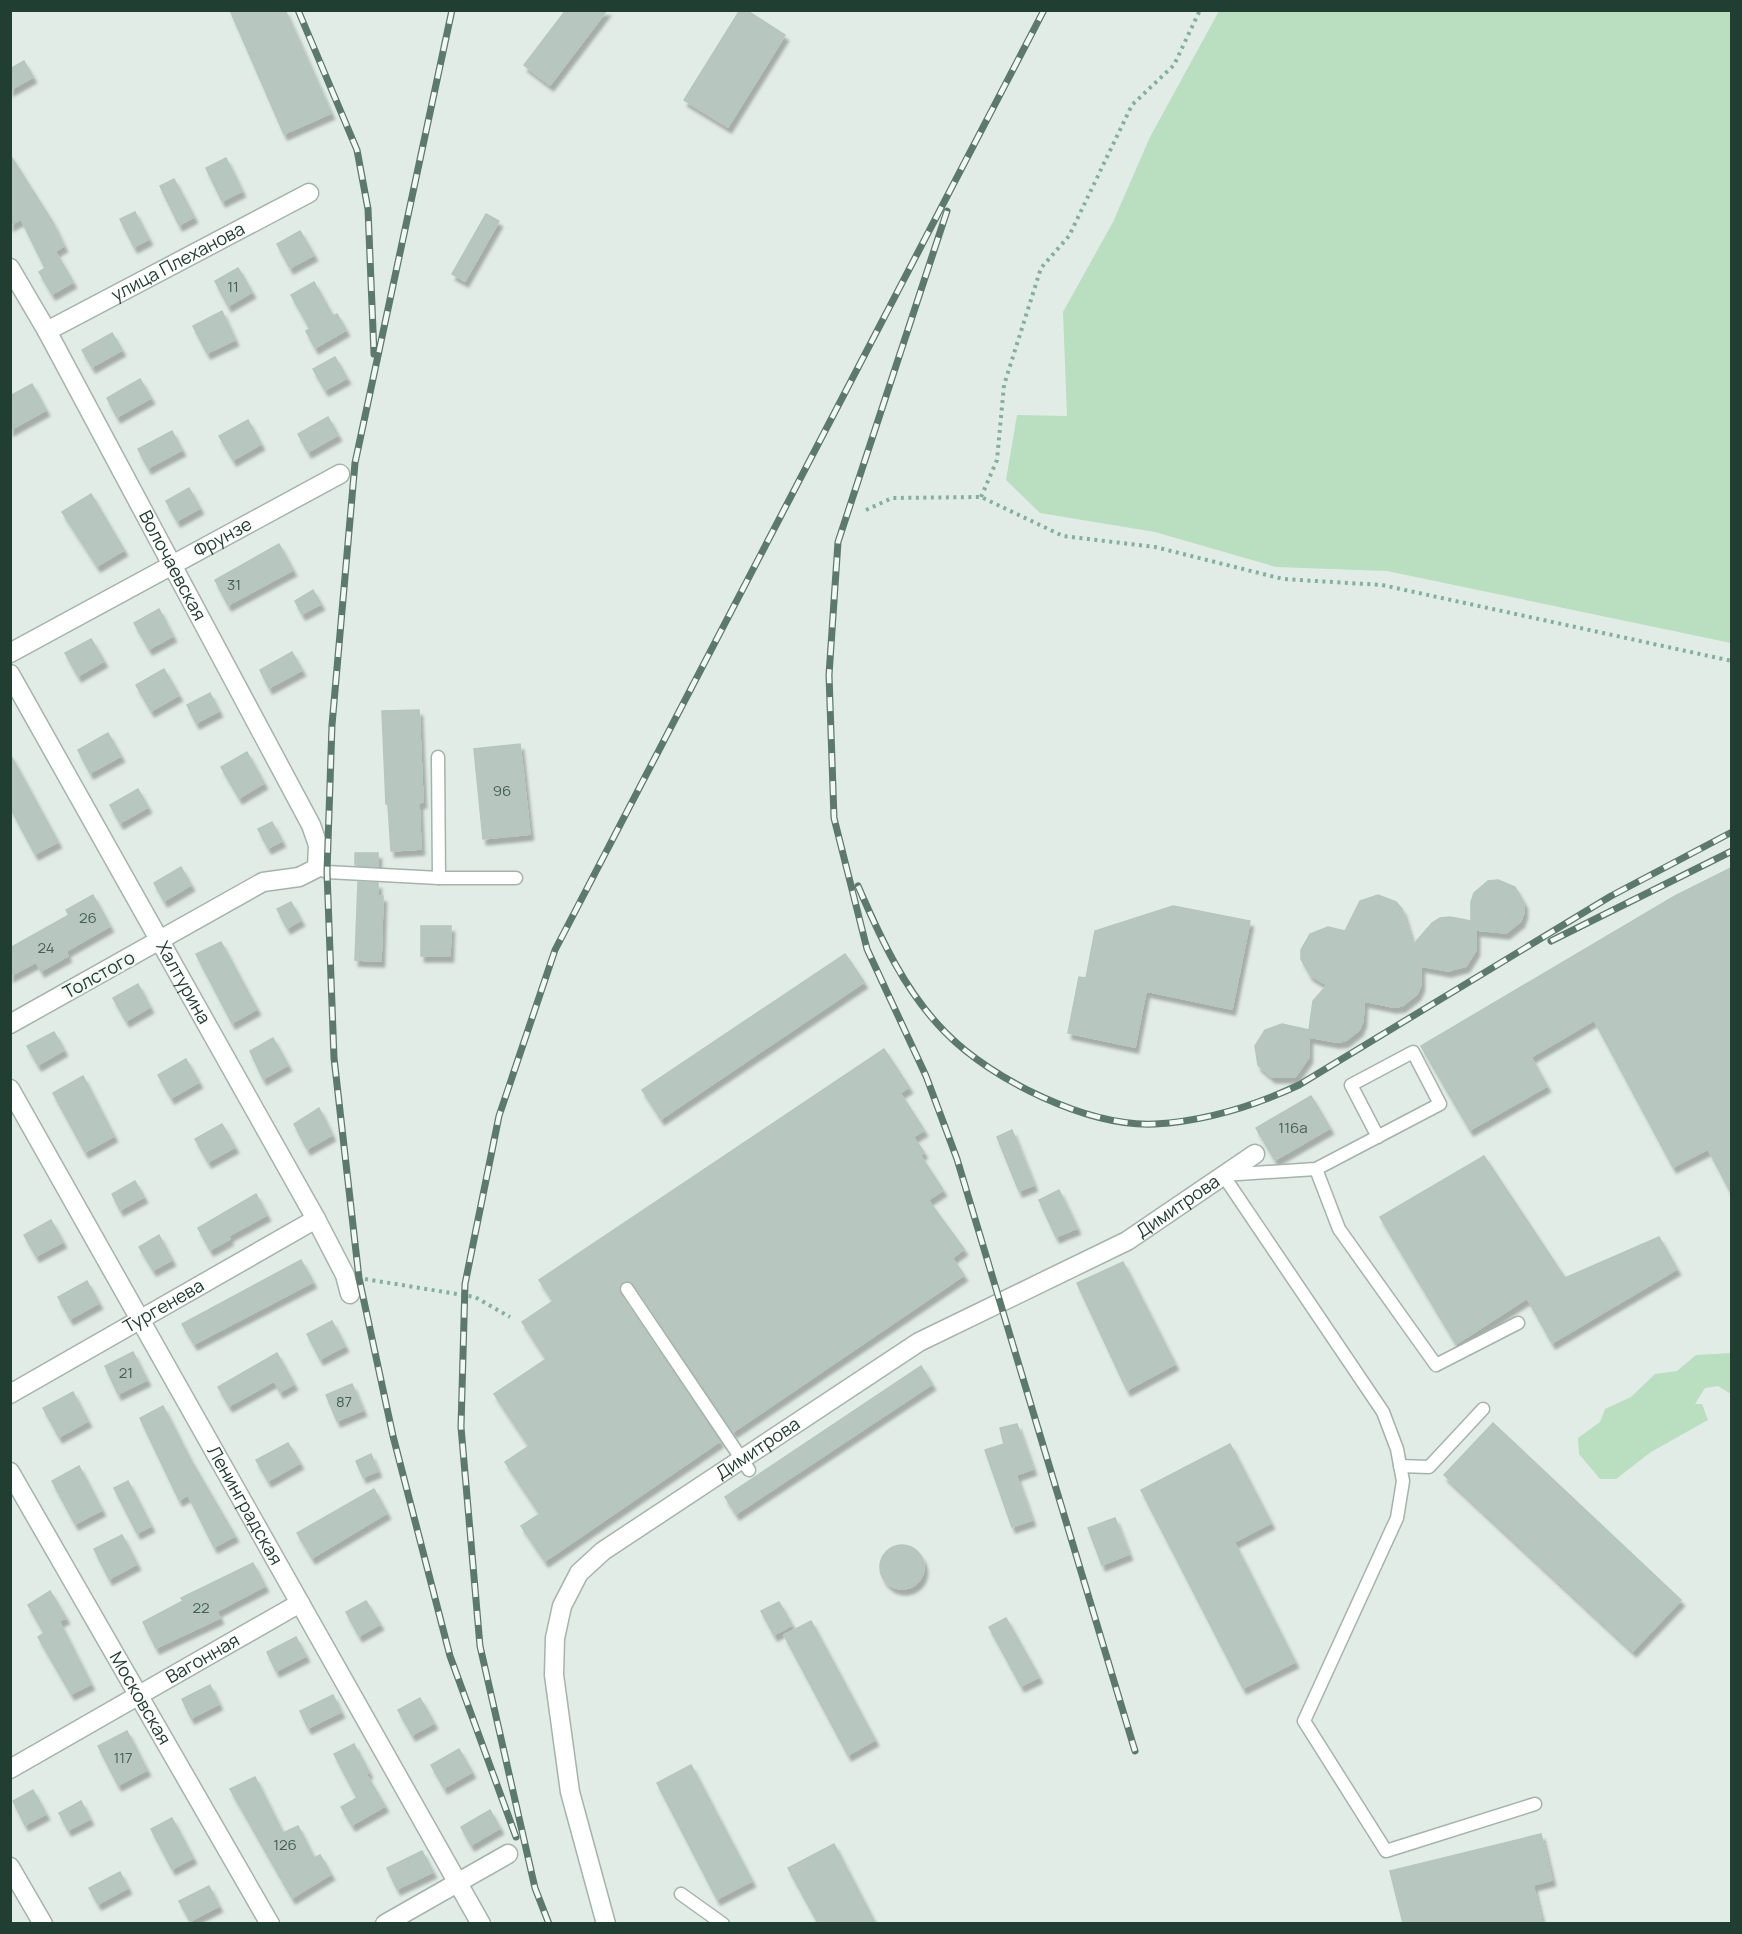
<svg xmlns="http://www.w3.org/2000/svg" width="1742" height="1934" font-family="Manrope,sans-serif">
<defs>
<filter id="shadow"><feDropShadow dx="3.5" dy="6" stdDeviation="1.5" flood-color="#0004"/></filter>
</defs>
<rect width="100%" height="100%" fill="#e2ece6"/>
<g fill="#badec0">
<path d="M1219 11H1731V643L1387 571 1276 567 1155 532 1040 513 1006 480 1017 415 1067 416 1063 312 1113 222 1150 137Z"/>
<path d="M1731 1353V1394L1718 1386 1705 1388 1695 1404H1702L1708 1420 1651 1452 1616 1479H1600L1579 1454 1578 1438 1600 1422 1605 1409 1631 1397 1655 1374 1677 1371 1696 1355Z"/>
</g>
<g fill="#b7c7bf" stroke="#b4c6bd" stroke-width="1.5" filter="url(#shadow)">
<path d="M230 10H285L331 113 284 134Z"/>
<path d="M566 10H607L550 85 524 65Z"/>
<path d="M740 10H746L785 35 728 127 684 100Z"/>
<path d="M24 61 33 77 10 90V69Z"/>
<path d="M10 155 52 221 64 246 55 251 73 282 52 294 39 272 45 268 21 219 10 225Z"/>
<path d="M226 158 242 191 222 201 206 168Z"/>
<path d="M174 179 194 217 179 225 160 186Z"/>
<path d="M135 212 149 239 134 247 120 219Z"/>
<path d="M486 214 499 221 465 281 452 274Z"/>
<path d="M300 231 314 255 290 268 277 244Z"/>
<path d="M238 268 252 292 228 306 215 281Z"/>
<path d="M314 282 333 316 337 314 346 330 315 348 306 331 310 329 291 295Z"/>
<path d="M222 311 235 340 207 353 193 326Z"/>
<path d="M112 333 122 350 92 367 82 350Z"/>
<path d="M335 357 347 378 325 390 313 369Z"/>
<path d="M140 379 151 398 117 417 107 398Z"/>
<path d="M32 384 46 410 10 430V396Z"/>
<path d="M328 417 338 435 308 452 298 434Z"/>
<path d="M248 420 261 444 233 460 219 436Z"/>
<path d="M172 431 182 450 148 468 138 449Z"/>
<path d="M189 488 200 508 177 521 166 501Z"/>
<path d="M91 494 124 550 97 566 62 512Z"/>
<path d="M279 544 293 570 228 605 215 580Z"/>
<path d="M313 590 321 604 302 614 295 601Z"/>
<path d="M159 609 173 636 149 649 134 623Z"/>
<path d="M91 639 104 661 78 676 65 653Z"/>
<path d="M292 652 302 670 269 688 260 670Z"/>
<path d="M164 669 179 695 151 711 136 685Z"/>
<path d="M210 693 219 711 196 723 187 705Z"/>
<path d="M419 710 423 802 419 803 421 849 391 851 388 804H386L382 711Z"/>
<path d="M108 733 121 756 90 773 78 750Z"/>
<path d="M520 744 530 834 483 839 474 749Z"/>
<path d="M247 752 264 783 239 798 221 767Z"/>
<path d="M10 754 58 842 35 854 10 807Z"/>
<path d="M138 789 148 807 120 823 110 805Z"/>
<path d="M272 822 282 841 268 848 258 829Z"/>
<path d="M355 853H378V866L355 865Z"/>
<path d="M181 867 191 885 164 901 154 883Z"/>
<path d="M1731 868V1193L1708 1149 1673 1167 1594 1020 1531 1057 1547 1086 1470 1130 1421 1046 1675 896Z"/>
<path d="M1498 880 1515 887 1524 903V912L1521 921 1506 933 1476 930V950L1466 966 1448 971 1421 966V985L1417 994 1402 1006 1393 1007 1364 1001 1363 1021 1359 1030 1345 1041 1336 1042 1309 1037V1057L1295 1077H1272L1258 1065 1255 1046 1265 1030 1282 1024 1309 1030 1313 1001 1327 985 1310 975 1301 959V950L1310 934 1328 927 1345 931 1360 901 1378 895 1396 902 1402 909 1413 945 1432 923 1440 918 1450 917 1471 921V902L1474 893 1488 881Z"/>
<path d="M358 882 378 883V896H383L381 961 355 960Z"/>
<path d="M93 895 110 926 66 951 68 956 41 971 36 962 10 976V948L69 915 66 910Z"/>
<path d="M291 902 301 920 287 928 277 909Z"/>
<path d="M1173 906 1250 921 1232 1009 1146 991 1135 1047 1068 1033 1079 977 1086 978 1095 931Z"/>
<path d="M421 926H451L450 956H421Z"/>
<path d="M221 942 257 1009 232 1023 196 954Z"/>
<path d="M845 954 864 982 661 1119 642 1090Z"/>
<path d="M138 984 150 1007 126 1021 113 998Z"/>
<path d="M54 1032 64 1050 38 1065 27 1046Z"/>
<path d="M273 1038 288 1065 263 1079 250 1051Z"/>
<path d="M884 1049 909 1087 900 1093 924 1130 913 1137 924 1152 920 1155 943 1190 928 1200 964 1249 952 1258 964 1275 733 1432 634 1284 627 1281 622 1283 620 1294 720 1441 545 1561 521 1526 540 1514 505 1462 529 1446 494 1394 546 1359 522 1322 553 1301 539 1280Z"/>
<path d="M186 1059 199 1082 171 1098 158 1075Z"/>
<path d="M83 1076 114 1136 85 1152 53 1093Z"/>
<path d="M1311 1096 1330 1128 1275 1160 1256 1128Z"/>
<path d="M319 1108 332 1135 307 1149 294 1124Z"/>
<path d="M222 1124 235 1147 208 1162 195 1139Z"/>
<path d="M1012 1130 1034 1185 1019 1191 997 1137Z"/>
<path d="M1484 1156 1565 1278 1659 1237 1677 1269 1552 1343 1527 1298 1456 1344 1380 1217Z"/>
<path d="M135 1181 144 1197 120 1210 112 1194Z"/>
<path d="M1059 1190 1077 1228 1056 1237 1039 1200Z"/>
<path d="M256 1194 267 1215 228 1236 230 1239 210 1250 198 1228Z"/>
<path d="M51 1220 63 1242 36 1256 24 1235Z"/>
<path d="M159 1235 172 1260 153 1270 139 1247Z"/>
<path d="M301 1260 313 1282 194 1344 182 1324Z"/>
<path d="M1123 1262 1175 1364 1127 1390 1077 1283Z"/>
<path d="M87 1281 99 1303 70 1319 58 1297Z"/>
<path d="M332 1321 345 1346 320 1359 307 1334Z"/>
<path d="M133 1352 147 1380 118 1394 105 1366Z"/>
<path d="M277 1353 294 1384 280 1392 274 1381 229 1406 218 1387Z"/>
<path d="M921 1366 932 1384 736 1514 725 1497Z"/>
<path d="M352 1384 363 1410 337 1421 326 1395Z"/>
<path d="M73 1392 88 1421 59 1437 43 1408Z"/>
<path d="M163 1406 190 1459 235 1536 214 1547 188 1495 179 1500 140 1418Z"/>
<path d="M1493 1423 1681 1600 1633 1651 1444 1475Z"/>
<path d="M1017 1424 1033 1469 1016 1475 1032 1520 1012 1527 985 1450 1004 1444 1000 1428Z"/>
<path d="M288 1443 300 1463 268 1481 256 1460Z"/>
<path d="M1230 1444 1271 1523 1234 1542 1295 1662 1243 1688 1141 1490Z"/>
<path d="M371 1454 378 1471 363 1477 356 1461Z"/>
<path d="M79 1466 102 1510 75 1524 52 1481Z"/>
<path d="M128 1481 151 1526 137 1533 114 1488Z"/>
<path d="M374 1489 387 1513 312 1558 297 1533Z"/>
<path d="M1115 1518 1129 1554 1102 1565 1088 1528Z"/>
<path d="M122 1535 137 1564 109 1579 94 1549Z"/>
<circle cx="902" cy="1567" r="22"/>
<path d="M253 1563 265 1586 217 1611 220 1618 156 1648 143 1622 183 1601 181 1598Z"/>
<path d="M50 1591 66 1618 59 1621 91 1684 71 1694 38 1637 44 1633 28 1605Z"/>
<path d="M366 1601 380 1624 359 1636 346 1612Z"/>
<path d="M779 1602 792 1625 774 1635 761 1611Z"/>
<path d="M1006 1618 1039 1677 1021 1686 989 1627Z"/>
<path d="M811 1621 875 1740 848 1755 784 1635Z"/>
<path d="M296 1637 306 1656 276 1671 267 1652Z"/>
<path d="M210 1685 219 1704 191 1718 182 1699Z"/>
<path d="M333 1695 341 1712 308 1728 300 1711Z"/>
<path d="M420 1698 434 1723 412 1735 398 1710Z"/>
<path d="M127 1731 147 1770 118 1785 98 1746Z"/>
<path d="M354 1744 369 1772 366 1774 385 1806 352 1825 341 1807 357 1798 334 1754Z"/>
<path d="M459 1749 472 1772 444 1788 431 1765Z"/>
<path d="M691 1765 752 1881 717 1899 657 1783Z"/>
<path d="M255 1777 283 1833 298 1826 314 1858 320 1855 331 1874 292 1898 230 1789Z"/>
<path d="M33 1790 46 1814 25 1825 13 1801Z"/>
<path d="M81 1801 90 1819 68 1830 59 1813Z"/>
<path d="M490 1810 500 1828 471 1845 461 1827Z"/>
<path d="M172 1818 193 1858 172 1869 151 1829Z"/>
<path d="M1541 1834 1552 1880 1533 1885 1542 1923H1403L1390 1871Z"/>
<path d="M834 1844 875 1923H818L788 1868Z"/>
<path d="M422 1851 433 1872 397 1889 387 1868Z"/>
<path d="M120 1872 128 1888 98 1904 89 1888Z"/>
<path d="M209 1886 219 1906 190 1921 179 1901Z"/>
</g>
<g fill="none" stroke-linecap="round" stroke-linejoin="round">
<defs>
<g id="service">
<path d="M438 757 439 878"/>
<path d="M317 868 327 872 439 878H516"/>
<path d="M1378 1137 1351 1085 1413 1052 1440 1104 1316 1169 1223 1175 1383 1412 1397 1449 1403 1481 1397 1518 1304 1721 1386 1851 1535 1804"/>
<path d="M1316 1169 1339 1229 1436 1365 1518 1323"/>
<path d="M627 1289 749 1470"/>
<path d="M1400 1466 1429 1467 1483 1409"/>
<path d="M681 1894 723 1924"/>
</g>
<g id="minor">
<path id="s1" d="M10 268 47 331 311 825 318 845 317 868 299 877 263 882 10 1024"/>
<path id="s2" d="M47 331 309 193"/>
<path id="s3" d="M10 653 340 474"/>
<path id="s4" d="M10 674 316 1219 345 1275 350 1294"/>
<path id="s5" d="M10 1089 481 1924"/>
<path id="s6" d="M10 1394 316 1219"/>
<path id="s7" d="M10 1472 270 1924"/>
<path id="s8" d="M10 1769 300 1603"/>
<path d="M385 1924 508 1854"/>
<path id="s9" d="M606 1924 570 1792 554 1675 555 1638 562 1606 579 1573 603 1551 919 1342 1127 1241 1255 1154"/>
</g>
<path id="tertiary" d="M10 1867 43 1924"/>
</defs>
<use href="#service" stroke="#a4b4ad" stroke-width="15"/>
<use href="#minor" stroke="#a4b4ad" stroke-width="21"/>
<use href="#tertiary" stroke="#a4b4ad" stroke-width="21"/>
<g stroke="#81b19d" stroke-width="4" stroke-dasharray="3 4.5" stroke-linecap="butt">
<path d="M981 497 997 460 1004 385 1041 268 1069 236 1132 105 1174 65 1200 10"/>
<path d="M866 510 892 498 981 497 1063 536 1155 547 1283 579 1382 585 1732 661"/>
<path d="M365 1279 475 1297 510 1317"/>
</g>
<use href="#service" stroke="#fff" stroke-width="12"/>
<use href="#minor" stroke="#fff" stroke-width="18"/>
<use href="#tertiary" stroke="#fff" stroke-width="18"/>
<defs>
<g id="rail">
<path d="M298 10 357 150 368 209 374 354"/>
<path d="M452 10 355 463 332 725 327 872 334 1058 359 1278 393 1436 450 1656 516 1837"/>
<path d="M947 211 838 542 829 675 834 818 867 949 926 1076 957 1159 1135 1751"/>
<path d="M858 886C881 939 905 992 946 1033 992 1080 1088 1127 1155 1124 1205 1121 1254 1106 1299 1085L1611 896 1732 832"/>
<path d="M1551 941 1732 851"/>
<path d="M549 1924 535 1888 480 1646 461 1427 465 1284 499 1116 555 950 1044 10"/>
</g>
</defs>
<use href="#rail" stroke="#5c796e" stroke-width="7"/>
<use href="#rail" stroke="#f2f9f5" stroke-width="4.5" stroke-dasharray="14" stroke-linecap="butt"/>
</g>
<g text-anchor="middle" stroke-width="5" stroke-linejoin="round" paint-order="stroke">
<g font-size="15" fill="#466056">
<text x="233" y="292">11</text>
<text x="234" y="590">31</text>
<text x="502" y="796">96</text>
<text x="88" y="923">26</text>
<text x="46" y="953">24</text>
<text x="1293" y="1133">116a</text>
<text x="126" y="1378">21</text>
<text x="344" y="1407">87</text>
<text x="201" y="1613">22</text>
<text x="123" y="1763">117</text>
<text x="285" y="1850">126</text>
</g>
<g font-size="18" fill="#213e33" stroke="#f2f9f5">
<text dy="6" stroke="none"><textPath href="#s2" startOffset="148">улица Плеханова</textPath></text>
<text dy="6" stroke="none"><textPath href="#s3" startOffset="242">Фрунзе</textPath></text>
<text dy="6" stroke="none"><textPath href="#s1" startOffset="339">Волочаевская</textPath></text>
<text transform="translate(99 975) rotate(-29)" y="6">Толстого</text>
<text dy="6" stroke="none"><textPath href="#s4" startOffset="354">Халтурина</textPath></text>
<text dy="6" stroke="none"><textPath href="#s9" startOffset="1066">Димитрова</textPath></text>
<text dy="6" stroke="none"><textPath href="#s6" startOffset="177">Тургенева</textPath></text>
<text dy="6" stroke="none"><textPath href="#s9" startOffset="580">Димитрова</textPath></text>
<text dy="6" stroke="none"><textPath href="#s5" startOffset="478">Ленинградская</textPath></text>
<text dy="6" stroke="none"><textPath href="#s8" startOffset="222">Вагонная</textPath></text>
<text dy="6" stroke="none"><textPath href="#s7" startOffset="261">Московская</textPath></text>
</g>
</g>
<rect width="1742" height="1934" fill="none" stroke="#213e33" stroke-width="24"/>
</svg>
